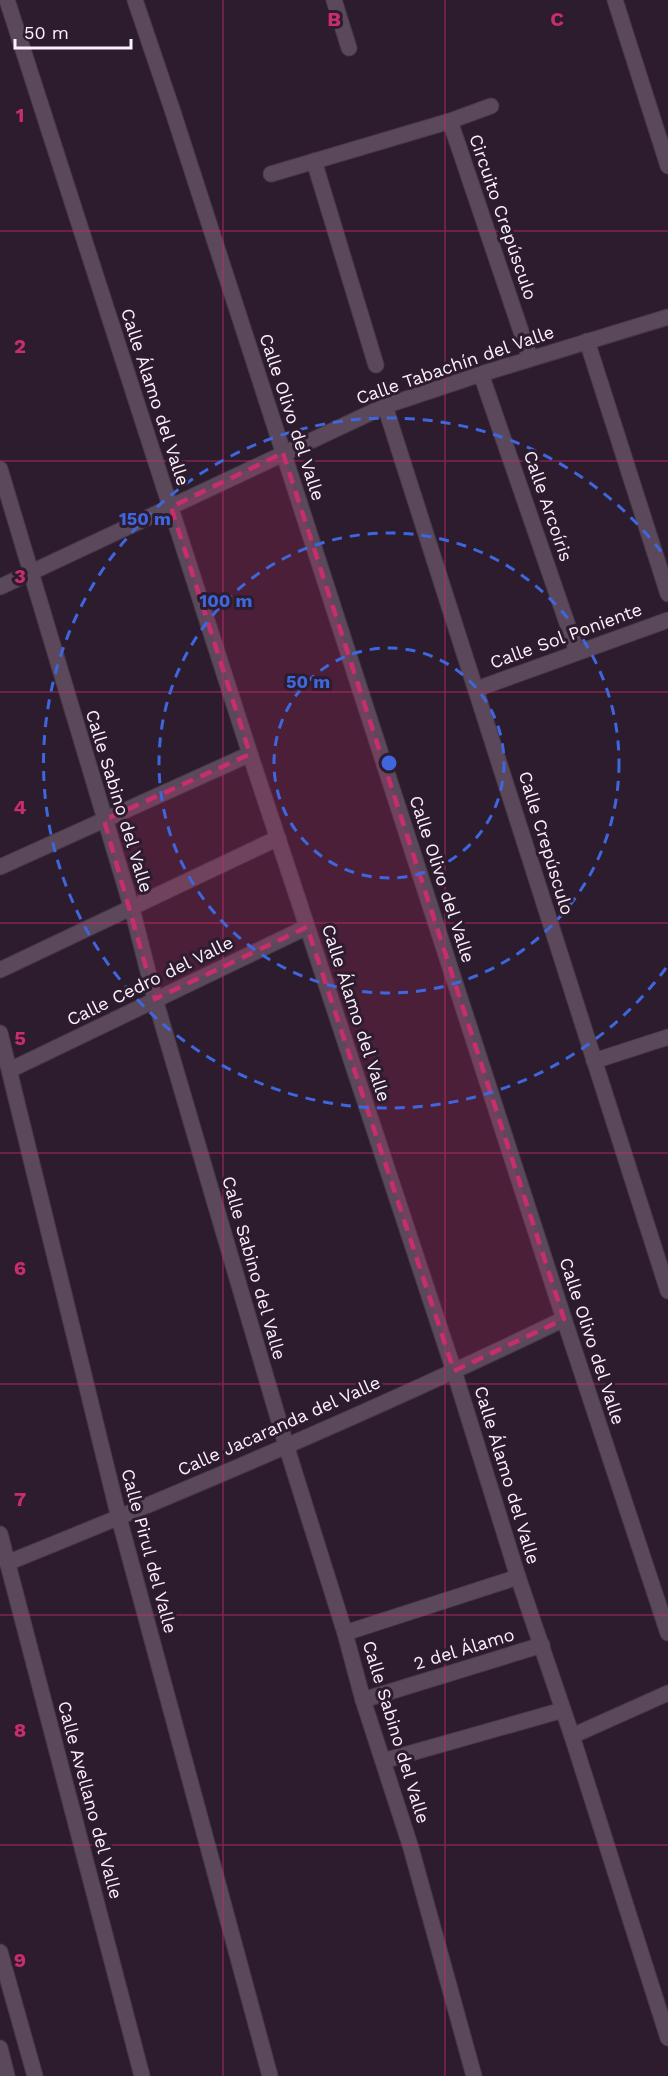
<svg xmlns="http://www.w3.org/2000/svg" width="668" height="2076" font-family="'Work Sans',sans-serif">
<rect width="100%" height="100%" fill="#2d1c2d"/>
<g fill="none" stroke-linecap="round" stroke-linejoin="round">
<defs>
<g id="minor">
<path d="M7 0 250 754 454 1371 518 1577 572 1736 668 2038"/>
<path d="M135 0 172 109 564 1319 668 1633"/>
<path d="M334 0 349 48"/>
<path d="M615 0 668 166"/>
<path d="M450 121 530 358"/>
<path d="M314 161 376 365"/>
<path d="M271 174 450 121 491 106"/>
<path d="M587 341 668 594"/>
<path d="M481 374 577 652"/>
<path d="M385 406 668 1291"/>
<path d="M0 469 132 909 155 999 286 1445 345 1633 363 1700 411 1848 474 2076"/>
<path d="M0 587 385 406 481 374 668 317"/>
<path d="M477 689 668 620"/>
<path d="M0 867 250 754"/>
<path d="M0 970 278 838"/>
<path d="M0 1033 119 1518 270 2076"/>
<path d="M594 1061 668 1037"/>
<path d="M10 1070 307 927"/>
<path d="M0 1534 142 2076"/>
<path d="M7 1563C195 1487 382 1407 564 1319"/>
<path d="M345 1633 518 1577"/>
<path d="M363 1700 542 1645"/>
<path d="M572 1736 668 1693"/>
<path d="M383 1761 563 1710"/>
<path d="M0 1952 35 2076"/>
<path d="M0 2048 7 2076"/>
</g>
</defs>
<use href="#minor" stroke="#483947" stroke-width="17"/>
<use href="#minor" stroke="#5b485a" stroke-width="15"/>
</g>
<path fill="#c82e6b" fill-opacity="0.2" stroke="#c82e6b" stroke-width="4.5" stroke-dasharray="12 8" stroke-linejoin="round" d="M283 453 564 1319 454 1371 307 927 155 999 104 820 250 754 171 507Z"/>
<path fill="none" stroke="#c82e6b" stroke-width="1.5" stroke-opacity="0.55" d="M223 0V2076M445 0V2076M0 231H668M0 461H668M0 692H668M0 923H668M0 1153H668M0 1384H668M0 1615H668M0 1845H668"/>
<g fill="none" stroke="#3e66dd" stroke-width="3" stroke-dasharray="10 8">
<circle cx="389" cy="763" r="115"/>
<circle cx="389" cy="763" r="230"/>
<path d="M666 968A345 345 0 1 1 666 558"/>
</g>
<g text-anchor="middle" stroke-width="6" stroke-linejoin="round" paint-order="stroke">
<g font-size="18" fill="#fcf0fa" stroke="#2d1c2d">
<text transform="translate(503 217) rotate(71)" y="6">Circuito Crepúsculo</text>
<text transform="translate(455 365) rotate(-19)" y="6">Calle Tabachín del Valle</text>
<text transform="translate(155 397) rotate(72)" y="6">Calle Álamo del Valle</text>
<text transform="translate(292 417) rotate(72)" y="6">Calle Olivo del Valle</text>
<text transform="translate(548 506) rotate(71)" y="6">Calle Arcoíris</text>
<text transform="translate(566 636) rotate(-20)" y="6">Calle Sol Poniente</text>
<text transform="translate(119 801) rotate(73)" y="6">Calle Sabino del Valle</text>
<text transform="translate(546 843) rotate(73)" y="6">Calle Crepúsculo</text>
<text transform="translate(442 879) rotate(72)" y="6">Calle Olivo del Valle</text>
<text transform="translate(150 981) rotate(-26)" y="6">Calle Cedro del Valle</text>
<text transform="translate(356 1013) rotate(72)" y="6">Calle Álamo del Valle</text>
<text transform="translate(254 1268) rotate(74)" y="6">Calle Sabino del Valle</text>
<text transform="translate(592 1341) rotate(72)" y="6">Calle Olivo del Valle</text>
<text transform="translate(279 1426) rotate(-24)" y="6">Calle Jacaranda del Valle</text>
<text transform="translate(507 1475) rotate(73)" y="6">Calle Álamo del Valle</text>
<text transform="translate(149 1551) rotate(75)" y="6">Calle Pirul del Valle</text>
<text transform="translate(464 1649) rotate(-17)" y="6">2 del Álamo</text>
<text transform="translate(396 1732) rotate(73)" y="6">Calle Sabino del Valle</text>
<text transform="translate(90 1800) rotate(75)" y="6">Calle Avellano del Valle</text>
</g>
</g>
<g font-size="20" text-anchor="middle" font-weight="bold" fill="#c82e6b" stroke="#2d1c2d" stroke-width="6" stroke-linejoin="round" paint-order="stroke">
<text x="334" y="26">B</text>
<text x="557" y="26">C</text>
<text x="20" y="122">1</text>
<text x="20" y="353">2</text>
<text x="20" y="583">3</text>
<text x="20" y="814">4</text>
<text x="20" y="1045">5</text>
<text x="20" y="1275">6</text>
<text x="20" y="1506">7</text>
<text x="20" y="1737">8</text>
<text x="20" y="1967">9</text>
</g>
<circle cx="389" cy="763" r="9" fill="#3e66dd" stroke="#2d1c2d" stroke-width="3"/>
<g font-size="18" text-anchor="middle" font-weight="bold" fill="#3e66dd" stroke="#2d1c2d" stroke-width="6" stroke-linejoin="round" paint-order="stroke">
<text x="145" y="525">150 m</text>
<text x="226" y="607">100 m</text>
<text x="308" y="688">50 m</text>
</g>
<path d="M15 39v9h116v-9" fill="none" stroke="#fcf0fa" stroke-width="3"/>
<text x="24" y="39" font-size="18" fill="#fcf0fa" stroke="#2d1c2d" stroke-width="4.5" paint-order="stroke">50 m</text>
</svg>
